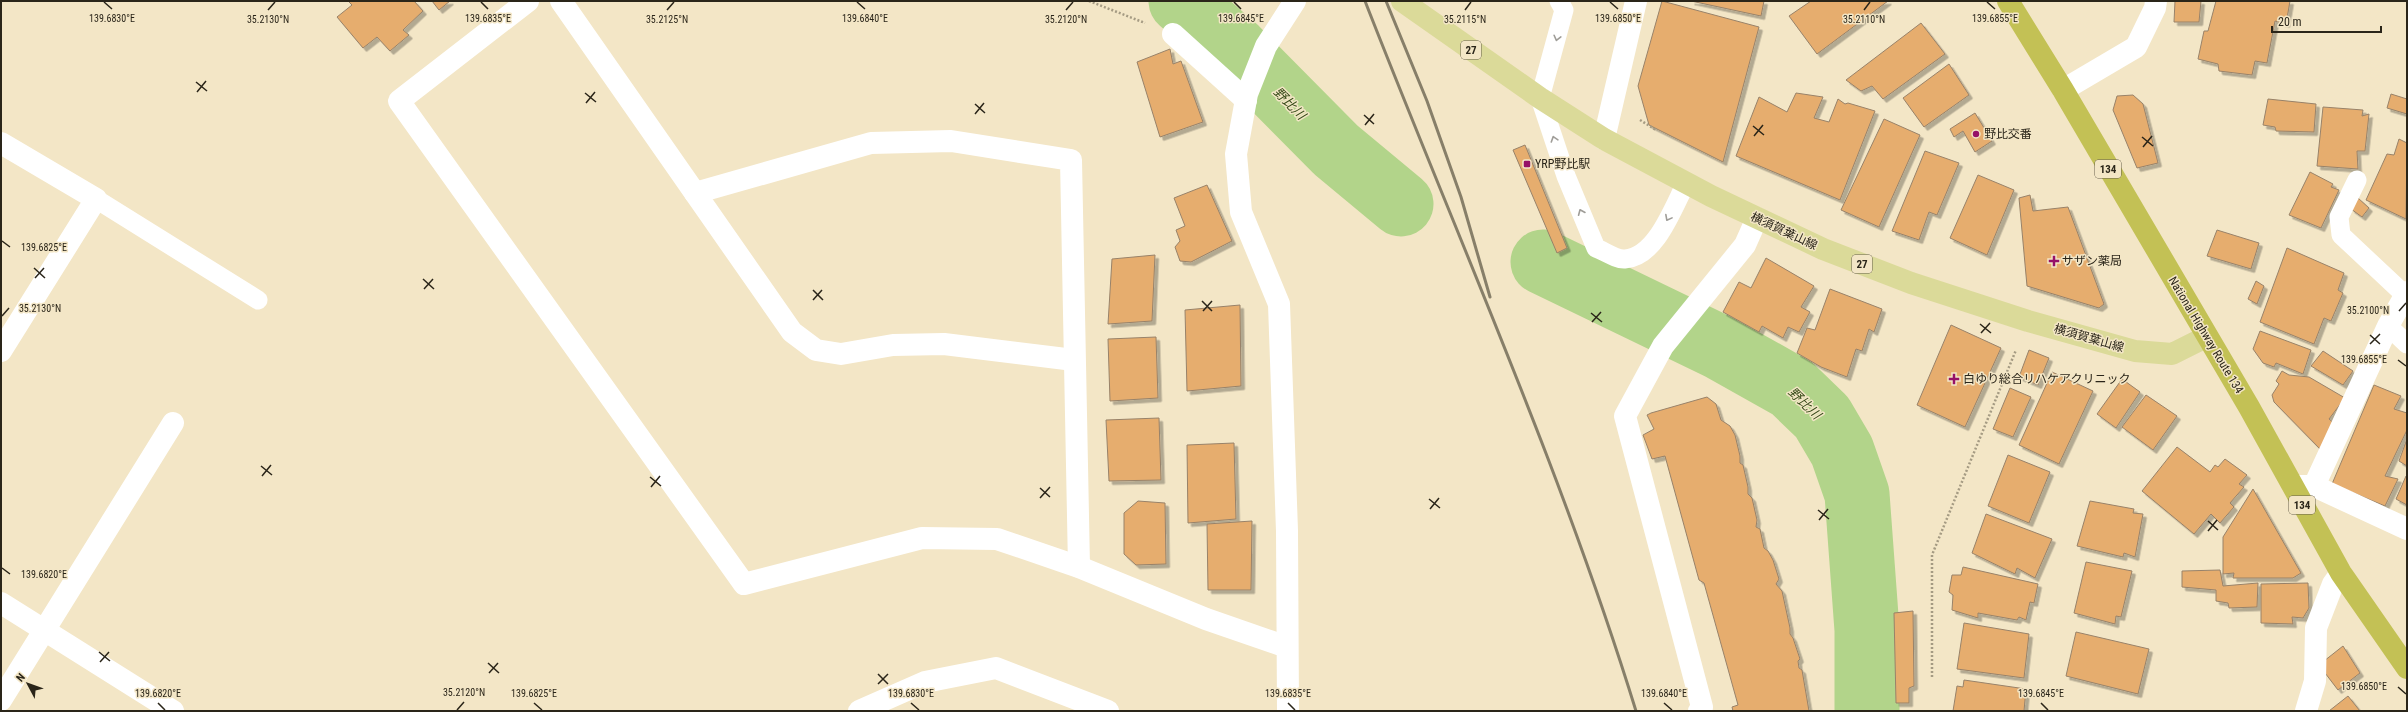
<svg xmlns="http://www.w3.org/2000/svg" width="2408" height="712" font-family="'Roboto Condensed','Noto Sans JP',sans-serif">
<defs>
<filter id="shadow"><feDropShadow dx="3.5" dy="3.5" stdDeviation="0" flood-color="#0004"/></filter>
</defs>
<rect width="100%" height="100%" fill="#f3e6c6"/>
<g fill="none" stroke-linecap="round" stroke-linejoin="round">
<g stroke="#b2d48a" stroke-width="65">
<path d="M1181 1 1236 49 1336 150 1401 204"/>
<path d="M1543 262 1719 347 1792 388 1822 417 1842 451 1857 494 1867 630V711"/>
</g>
</g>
<g fill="#e6ad6e" stroke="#988269" filter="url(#shadow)">
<path d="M348 1H414L423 11 403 30 409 35 390 51 377 37 363 48 337 17 352 5Z"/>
<path d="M432 1H450L439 10Z"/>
<path d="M1662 1 1759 27 1723 162 1649 125 1638 86Z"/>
<path d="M1691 1H1764L1761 16Z"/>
<path d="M1811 1H1888L1817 54 1789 16Z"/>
<path d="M2175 1H2201L2199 22H2174Z"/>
<path d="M2216 1H2290L2286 24 2275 21 2267 63 2255 61 2252 75 2219 71 2218 64 2198 59 2204 31H2208Z"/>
<path d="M1921 23 1945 54 1883 99 1872 86 1861 91 1846 80Z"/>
<path d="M1170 49 1173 64 1181 61 1203 122 1160 137 1137 62Z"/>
<path d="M1949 64 1969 95 1924 127 1903 98Z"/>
<path d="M1796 93 1823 97 1814 118 1829 122 1838 99 1845 104 1848 103 1875 111 1840 200 1736 156 1759 97 1787 112Z"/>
<path d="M2391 94 2407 99V114L2387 108Z"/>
<path d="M2133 95 2143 104 2158 163 2137 168 2113 110 2117 96Z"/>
<path d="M2268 99 2316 104 2314 132 2276 131 2275 127 2263 125Z"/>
<path d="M2323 107 2363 110 2362 116 2369 114 2365 151H2357L2358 169 2317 166Z"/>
<path d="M1975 113 1992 141 1975 152 1963 131 1954 137 1950 129Z"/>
<path d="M1884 119 1920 135 1879 227 1841 210Z"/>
<path d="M2399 139 2407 143 2406 219 2366 200 2387 154 2394 155Z"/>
<path d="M1525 145 1567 248 1557 253 1513 150Z"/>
<path d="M1925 151 1959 163 1937 215 1929 212 1919 240 1892 231Z"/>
<path d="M2310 172 2333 184 2331 187 2339 190 2321 228 2289 215Z"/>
<path d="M1978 175 2014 190 1987 255 1950 238Z"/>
<path d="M1207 185 1232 241 1191 262 1180 261 1175 247 1180 241 1176 230 1185 226 1174 198Z"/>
<path d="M2030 195 2033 211 2068 207 2104 304 2099 308 2027 286 2019 198Z"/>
<path d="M2358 198 2369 208 2362 217 2351 209Z"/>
<path d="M2217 230 2259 243 2251 269 2207 256Z"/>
<path d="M2287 248 2344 273 2338 290 2343 293 2331 321 2324 318 2314 344 2260 322Z"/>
<path d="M1155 255 1152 321 1108 324 1112 259Z"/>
<path d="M1766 258 1814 286 1801 307 1810 312 1799 332 1788 327 1783 338 1762 326 1759 332 1723 312 1739 282 1751 288Z"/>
<path d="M2256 281 2264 286 2257 304 2248 299Z"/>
<path d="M1830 289 1882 309 1874 332 1869 329 1862 351 1856 349 1847 377 1821 367 1797 353 1807 328 1815 330Z"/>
<path d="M1240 305 1241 386 1187 391 1185 310Z"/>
<path d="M1951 325 2001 348 1965 427 1917 405Z"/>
<path d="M2260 331 2311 350 2303 374 2276 363 2274 367 2263 363 2253 349Z"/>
<path d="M1156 337 1158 398 1110 401 1108 339Z"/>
<path d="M2029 350 2049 358 2038 385 2019 377Z"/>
<path d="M2323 351 2353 371 2343 385 2311 366Z"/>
<path d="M2282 371 2289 375 2309 377 2345 398 2329 419 2335 424 2321 450 2274 402 2272 395 2279 384 2276 381Z"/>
<path d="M2052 372 2093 391 2059 464 2019 445Z"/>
<path d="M2122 379 2140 392 2116 428 2097 414Z"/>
<path d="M2374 385 2401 396 2394 409 2407 413V430L2385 476 2398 479 2385 506 2332 484Z"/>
<path d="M2010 388 2031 397 2013 437 1993 429Z"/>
<path d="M2146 395 2177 416 2153 450 2122 427Z"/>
<path d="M1707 397 1716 404 1721 420 1730 426 1735 435 1740 456V463L1743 465 1748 487V494L1752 498 1757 520 1756 527 1760 529 1764 548 1768 551 1773 560 1779 579 1776 584 1782 591 1790 628V634L1793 638 1800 659 1798 661 1799 668 1802 670 1809 711H1733L1732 707 1738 705 1704 583 1699 580 1665 456 1652 459 1643 435 1654 429 1647 415 1651 413Z"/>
<path d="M1159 418 1161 480 1109 481 1106 420Z"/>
<path d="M2407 439V466L2399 461Z"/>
<path d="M1234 443 1236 519 1188 523 1187 445Z"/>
<path d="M2177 447 2210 472 2215 465 2218 467 2225 459 2247 475 2239 484 2244 487 2230 503 2234 507 2220 523 2211 514 2194 534 2142 491Z"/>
<path d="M2008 455 2050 472 2029 523 1988 506Z"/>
<path d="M2406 476 2407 477V505L2396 499Z"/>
<path d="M2253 489 2301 573 2293 578H2233L2234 573 2223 574V537Z"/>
<path d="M1138 501 1165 503 1166 564 1136 565 1124 554V513Z"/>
<path d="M2090 501 2134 509 2133 513 2143 514 2135 557 2124 553 2123 557 2077 546Z"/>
<path d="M1986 514 2052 539 2035 578 2017 568 2015 574 1972 553Z"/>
<path d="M1252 521 1251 590H1208L1207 524Z"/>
<path d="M2086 562 2132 571 2121 617 2116 616 2115 624 2074 613Z"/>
<path d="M1963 567 2038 584 2034 603 2030 602 2026 620 2019 617 2017 620 1978 613V618L1952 610 1953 595 1949 592 1952 575H1961Z"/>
<path d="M2220 570 2223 586 2258 583 2257 607 2229 608 2228 603 2216 601V590L2182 587V571Z"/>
<path d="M2308 583 2309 608 2303 618 2292 617 2293 624 2261 623V584Z"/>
<path d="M1913 611 1914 686 1909 688V703H1896L1894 613Z"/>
<path d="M1964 623 2029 634 2024 678 1957 669Z"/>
<path d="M2076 632 2149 649 2138 694 2066 676Z"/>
<path d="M2343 646 2360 673 2338 690 2319 665Z"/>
<path d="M1964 680 2026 689 2024 711H1953L1957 686 1963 687Z"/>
<path d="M2348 696 2360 711H2329Z"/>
</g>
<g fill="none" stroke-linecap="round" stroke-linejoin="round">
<g stroke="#a59b83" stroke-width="2.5" stroke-dasharray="2 2" stroke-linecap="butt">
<path d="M1089 1 1145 23"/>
<path d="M1640 120 1656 130"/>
<path d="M1932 677V555L2016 350"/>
</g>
<g stroke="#fff" stroke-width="19">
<path d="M1559 1 1564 10 1540 98 1566 176 1596 248C1604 251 1617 260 1625 259 1656 257 1673 208 1686 183"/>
<path d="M2357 180 2339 217 2341 235 2405 295"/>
<path d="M96 199 258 300"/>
<path d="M2388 326 2407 344"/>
</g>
<g stroke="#fff" stroke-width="22">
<path d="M528 1 399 101 744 584 922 538 997 539 1079 567 1206 619 1287 647"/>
<path d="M561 1 792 332 816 350 841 354 893 345 944 344 1074 360"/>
<path d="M1173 34 1246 100"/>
<path d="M2063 90 2136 47 2155 8 2156 1"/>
<path d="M1604 139 1636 1"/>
<path d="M1 143 96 199 1 351"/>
<path d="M695 193 871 143 951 141 1071 160 1079 567"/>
<path d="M2300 486H2314L2407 529"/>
<path d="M2314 486 2388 326 2407 292"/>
<path d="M1 603 173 711"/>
<path d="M1 700 173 423"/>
<path d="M859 711 925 682 996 668 1108 711"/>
<path d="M1288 711 1287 531 1279 304 1241 212 1236 154 1247 94 1266 46 1295 1"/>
<path d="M1699 711 1702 707 1625 416 1663 346 1745 245 1757 218"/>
<path d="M2306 711 2315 681 2316 628 2333 584 2341 573"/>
</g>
<path stroke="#dbda99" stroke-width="22" d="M1402 1 1540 98 1604 139 1711 196 1823 249 1911 283 2028 321 2135 351 2172 354 2206 337"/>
<path stroke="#c3c155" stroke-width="22" d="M2008 1 2063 90 2249 407 2341 573 2407 668"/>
<g stroke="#877f69" stroke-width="3">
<path d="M1365 1C1457 237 1561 468 1636 711"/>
<path d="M1386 1 1427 101 1461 197 1490 297"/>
</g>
</g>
<defs><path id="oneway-chevron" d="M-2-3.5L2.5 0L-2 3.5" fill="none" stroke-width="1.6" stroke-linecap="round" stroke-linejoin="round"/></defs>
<g stroke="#9f9d98">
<use href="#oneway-chevron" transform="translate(1557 38) rotate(104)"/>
<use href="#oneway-chevron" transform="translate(1554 139) rotate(-108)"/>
<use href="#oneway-chevron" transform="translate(1581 212) rotate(-113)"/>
<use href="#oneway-chevron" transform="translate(1668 218) rotate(118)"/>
</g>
<path fill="none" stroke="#2a2519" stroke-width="1.5" d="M104 2 112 9M481 2 488 9M857 2 865 9M1234 2 1241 9M1610 2 1618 9M1987 2 1995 9M268 10 275 2M667 10 674 2M1066 10 1073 2M1465 10 1471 2M1864 10 1870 2M196 82 207 91M197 92 206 81M585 93 596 102M586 103 595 92M975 104 985 113M975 114 984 103M1364 115 1374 124M1365 125 1374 114M1753 126 1764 135M1754 136 1763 125M2142 137 2153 146M2143 147 2152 136M2 241 10 247M34 268 45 278M35 278 44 268M423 279 434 289M424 289 433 279M813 290 823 300M813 300 822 290M1202 301 1212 311M1203 311 1212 301M2399 311 2406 303M1591 313 1602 322M2 316 9 308M1592 322 1601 312M1980 324 1991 333M1981 333 1990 323M2370 335 2380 344M2370 344 2380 334M2398 360 2406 366M261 466 272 475M262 476 271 465M650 477 661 486M651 487 660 476M1040 488 1050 497M1040 498 1050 487M1429 499 1440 508M1430 509 1439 498M1818 510 1829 519M1819 520 1828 509M2208 521 2218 530M2208 531 2217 520M2 568 10 574M99 652 110 661M100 662 109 652M488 663 499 673M489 673 498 663M878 674 888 684M878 684 888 674M2398 687 2406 694M158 703 165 710M534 703 542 710M911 703 919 710M1288 703 1295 710M1664 703 1672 710M2041 703 2048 710M457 710 464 702"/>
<g fill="#961168" stroke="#f3e6c6" stroke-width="1.5">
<circle cx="1976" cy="134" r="4"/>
<rect x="1523" y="160" width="8" height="8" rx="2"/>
<path d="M2052 255h4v4h4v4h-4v4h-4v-4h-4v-4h4z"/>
<path d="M1952 373h4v4h4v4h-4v4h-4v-4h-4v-4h4z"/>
</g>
<g text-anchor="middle" stroke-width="3" stroke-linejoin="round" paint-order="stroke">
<g fill="#f3e6c6" stroke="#665f4d" stroke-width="1">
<rect x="1461" y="41" width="20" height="18" rx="3"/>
<rect x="2095" y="160" width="26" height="18" rx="3"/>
<rect x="1852" y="255" width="20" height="18" rx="3"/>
<rect x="2289" y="496" width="26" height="18" rx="3"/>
</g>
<g font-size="11" font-weight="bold" fill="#2a2519">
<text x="1471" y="54">27</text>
<text x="2108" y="173">134</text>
<text x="1862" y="268">27</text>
<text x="2302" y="509">134</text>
</g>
<g font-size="12" fill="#2a2519" stroke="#f3e6c6" text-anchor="start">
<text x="1984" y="138">野比交番</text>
<text x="1535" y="168">YRP野比駅</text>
<text x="2062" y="265">サザン薬局</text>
<text x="1963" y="383">白ゆり総合リハケアクリニック</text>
</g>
<g font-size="12" fill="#2a2519" stroke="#f3e6c6">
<text transform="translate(1784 231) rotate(25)" y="4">横須賀葉山線</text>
<text transform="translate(2206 335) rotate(59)" y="4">National Highway Route 134</text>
<text transform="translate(2089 338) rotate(16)" y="4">横須賀葉山線</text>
</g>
<g font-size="13" font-style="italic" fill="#354a17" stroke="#f3e6c6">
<text transform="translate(1290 103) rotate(45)" y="5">野比川</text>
<text transform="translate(1805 403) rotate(44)" y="5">野比川</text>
</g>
</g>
<g font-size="10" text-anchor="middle" fill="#2a2519" stroke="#f3e6c6" stroke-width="3" stroke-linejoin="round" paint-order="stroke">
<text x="112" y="22">139.6830°E</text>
<text x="488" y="22">139.6835°E</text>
<text x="865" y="22">139.6840°E</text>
<text x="1241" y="22">139.6845°E</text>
<text x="1618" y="22">139.6850°E</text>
<text x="1995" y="22">139.6855°E</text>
<text x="268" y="23">35.2130°N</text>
<text x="667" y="23">35.2125°N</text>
<text x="1066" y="23">35.2120°N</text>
<text x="1465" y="23">35.2115°N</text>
<text x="1864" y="23">35.2110°N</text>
<text x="44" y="251">139.6825°E</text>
<text x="40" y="312">35.2130°N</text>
<text x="2368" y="314">35.2100°N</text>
<text x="2364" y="363">139.6855°E</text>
<text x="44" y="578">139.6820°E</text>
<text x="2364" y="690">139.6850°E</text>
<text x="464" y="696">35.2120°N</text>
<text x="158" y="697">139.6820°E</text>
<text x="534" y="697">139.6825°E</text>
<text x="911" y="697">139.6830°E</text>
<text x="1288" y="697">139.6835°E</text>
<text x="1664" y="697">139.6840°E</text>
<text x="2041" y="697">139.6845°E</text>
</g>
<rect width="2408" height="712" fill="none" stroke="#2a2519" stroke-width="4"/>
<g transform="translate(28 684) rotate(311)" stroke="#f3e6c6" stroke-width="3" paint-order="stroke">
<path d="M0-3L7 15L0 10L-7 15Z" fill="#2a2519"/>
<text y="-6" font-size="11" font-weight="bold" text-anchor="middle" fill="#2a2519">N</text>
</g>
<path d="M2272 26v6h109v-6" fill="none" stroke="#2a2519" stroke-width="2"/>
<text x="2278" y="26" font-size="12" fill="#2a2519" stroke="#f3e6c6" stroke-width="3" paint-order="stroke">20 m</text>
</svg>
